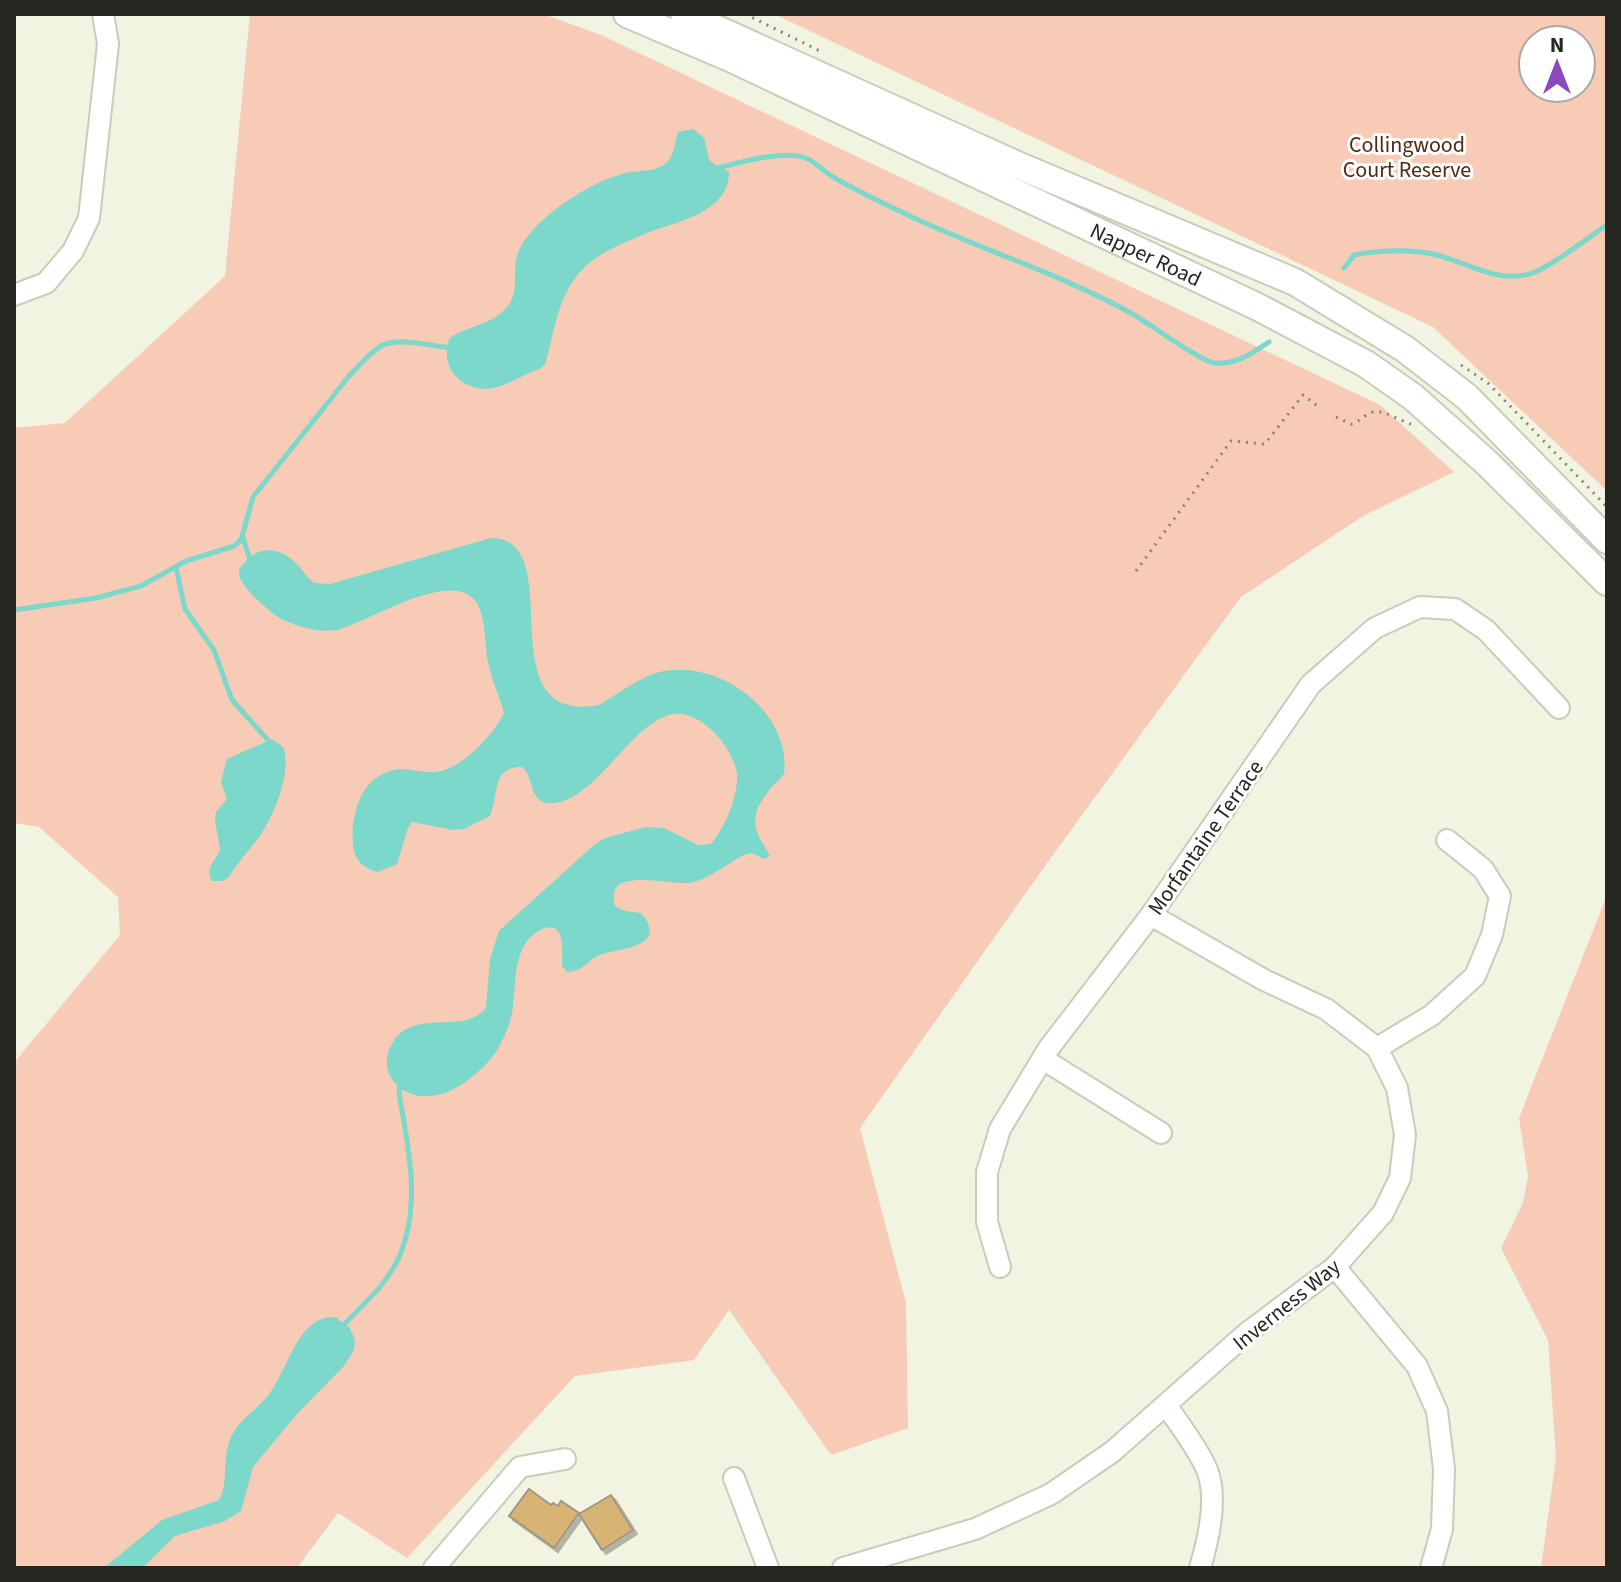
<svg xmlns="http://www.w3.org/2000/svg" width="1621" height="1582" font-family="'Source Sans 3',sans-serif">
<defs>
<filter id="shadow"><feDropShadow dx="4" dy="4" stdDeviation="0" flood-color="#0004"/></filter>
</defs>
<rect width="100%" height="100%" fill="#f1f4e1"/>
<g fill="#f7cbb5" fill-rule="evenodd">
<path d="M250 14H543L601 35 1380 405 1454 472 1363 516 1241 597 1047 863 860 1128 906 1303 908 1428 831 1455 729 1310 694 1360 575 1376 407 1558 338 1513 297 1568H14V1063L120 935 118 897 39 827 14 823V428L65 423 225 276Z"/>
<path d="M774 14H1607V491L1433 327ZM1533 40H1581V88H1533Z"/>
<path d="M1607 895V1568H1541L1556 1458 1548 1340 1501 1248 1523 1203 1528 1176 1519 1118Z"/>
</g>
<g fill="#7bd8ca">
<path d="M693 129 704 138C712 165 702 157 729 172 729 213 678 221 647 233 626 242 599 252 583 269 557 295 555 331 545 365L539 369C525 374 512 383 497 387 477 394 451 381 447 359 446 353 448 345 449 339 466 325 490 327 507 307 519 293 513 277 516 260 520 237 549 213 567 201 584 190 603 179 622 174 638 169 656 174 668 161 675 153 675 141 678 132Z"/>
<path d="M491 538C572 538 483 726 599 705 616 695 634 681 653 674 713 654 792 709 784 774 770 790 749 808 757 832 760 840 766 848 770 856L764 859 752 853 744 855C728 863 712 877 694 882 673 888 603 863 615 906L625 911 641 913C670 948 619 948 600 955 587 960 583 972 567 972L562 966C562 954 567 917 540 930 513 944 516 982 513 1007 510 1026 501 1048 488 1062 475 1076 456 1091 437 1095 405 1103 373 1074 393 1042 415 1007 463 1036 486 1008L490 959 499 931 594 845 605 838 646 827 664 828 698 845 711 844C726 825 733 807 737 783 741 754 700 705 669 715 630 726 596 799 554 803 528 806 536 779 522 767 491 766 499 795 490 816L464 829 453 830 412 822 408 828 397 864 378 872C369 870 358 864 355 854 348 832 356 792 375 779 401 761 410 773 435 772 461 770 493 735 504 713 500 697 492 682 489 666 484 647 487 623 478 605 456 564 368 623 337 630 320 633 299 627 283 620 272 614 237 585 239 572 239 568 243 564 245 562 259 546 277 547 294 561 301 567 306 577 314 583L330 584Z"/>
<path d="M272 739 283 747C292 769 276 811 263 831 253 847 239 860 229 877L223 881H212C204 868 216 861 220 849L215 821 216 812 227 799 221 782 227 759Z"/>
<path d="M329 1317 337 1318 350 1328 355 1340 354 1350 344 1366 297 1414 253 1467 241 1511 225 1521 175 1536 142 1568H104L162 1520 219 1500C229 1482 222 1459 230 1440 237 1421 254 1412 266 1398 286 1376 295 1322 329 1317Z"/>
</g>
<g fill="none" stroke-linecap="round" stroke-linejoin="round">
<g stroke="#7bd8ca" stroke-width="5">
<path d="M718 168C741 162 786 149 808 159 817 163 824 172 833 177 859 192 887 205 914 218 986 251 1062 275 1131 313 1149 323 1200 361 1214 363 1236 365 1251 354 1269 342"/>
<path d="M1344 268 1354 255C1379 250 1402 249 1428 253 1464 259 1497 287 1535 272 1557 263 1587 238 1607 225"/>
<path d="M243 538 251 563"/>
<path d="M176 568 185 609 214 650 232 700 268 740"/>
<path d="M14 610 96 598 141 586 186 561 234 546 241 540 253 497 349 376C359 366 370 352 383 345 398 337 436 347 454 348"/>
<path d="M340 1329C360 1307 387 1285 399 1257 422 1204 408 1147 399 1093L400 1083"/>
</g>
</g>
<g fill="#d7b473" stroke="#9f9686" stroke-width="2" filter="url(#shadow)">
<path d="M529 1489 551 1505 553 1503 558 1506 561 1501 579 1513 554 1548 509 1516Z"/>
<path d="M611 1495 633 1530 602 1550 579 1514Z"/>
</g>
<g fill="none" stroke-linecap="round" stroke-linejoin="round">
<defs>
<g id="minor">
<path d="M14 295 46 283 73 251 89 218 108 44 103 14"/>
<path d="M1377 1048 1432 1015 1475 976 1492 935 1500 896 1483 869 1447 840"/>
<path d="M1043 1059 1161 1133"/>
<path d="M1000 1267 987 1222V1172L1000 1129 1049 1048 1151 915 1311 684 1375 628 1420 607 1455 609 1486 630 1559 708"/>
<path d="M1335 1267 1417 1366 1437 1411 1444 1469 1442 1529 1431 1568"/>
<path d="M1167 1406C1180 1426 1198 1448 1207 1470 1218 1497 1208 1541 1200 1568"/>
<path d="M734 1478 768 1568"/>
<path d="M434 1568 520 1467 565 1459"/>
<path d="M843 1568 975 1529 1051 1494 1112 1452 1247 1333 1335 1267 1383 1213 1400 1178 1405 1135 1397 1088 1377 1048 1326 1009 1264 980 1151 915"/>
</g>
<g id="major">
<path id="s1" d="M627 14 730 58 1258 307 1366 364 1413 397 1487 463 1607 582"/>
<path d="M684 14 1015 164 1295 282 1405 349 1467 397 1607 540"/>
</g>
</defs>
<use href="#minor" stroke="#c9ccba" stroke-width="24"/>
<use href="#major" stroke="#c9ccba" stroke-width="30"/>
<g stroke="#85877a" stroke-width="3" stroke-dasharray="2 6" stroke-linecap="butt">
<path d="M745 14 824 53"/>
<path d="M1461 365 1489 384 1607 507"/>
<path d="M1336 417 1351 424C1360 422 1366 413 1374 412 1385 410 1400 421 1411 424"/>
<path d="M1136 571 1231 441 1265 444 1303 395 1320 408"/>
</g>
<use href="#minor" stroke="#fff" stroke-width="20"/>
<use href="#major" stroke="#fff" stroke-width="26"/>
</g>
<g text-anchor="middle" stroke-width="6" stroke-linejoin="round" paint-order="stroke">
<g font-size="22" fill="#52280e" stroke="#fff">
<text x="1407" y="152">Collingwood<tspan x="1407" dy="25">Court Reserve</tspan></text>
</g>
<g font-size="22" fill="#25261f" stroke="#fff">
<text dy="8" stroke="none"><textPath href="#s1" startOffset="572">Napper Road</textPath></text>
<text transform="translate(1205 837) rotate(-55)" y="8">Morfantaine Terrace</text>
<text transform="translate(1286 1304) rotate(-39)" y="8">Inverness Way</text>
</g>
</g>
<rect width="1621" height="1582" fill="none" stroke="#25261f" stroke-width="32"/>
<g transform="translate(1557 64)"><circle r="38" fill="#ffffff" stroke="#a8a8a5" stroke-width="2"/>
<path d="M0-6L14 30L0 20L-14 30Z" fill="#8c49be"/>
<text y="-12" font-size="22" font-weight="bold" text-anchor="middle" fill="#25261f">N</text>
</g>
</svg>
